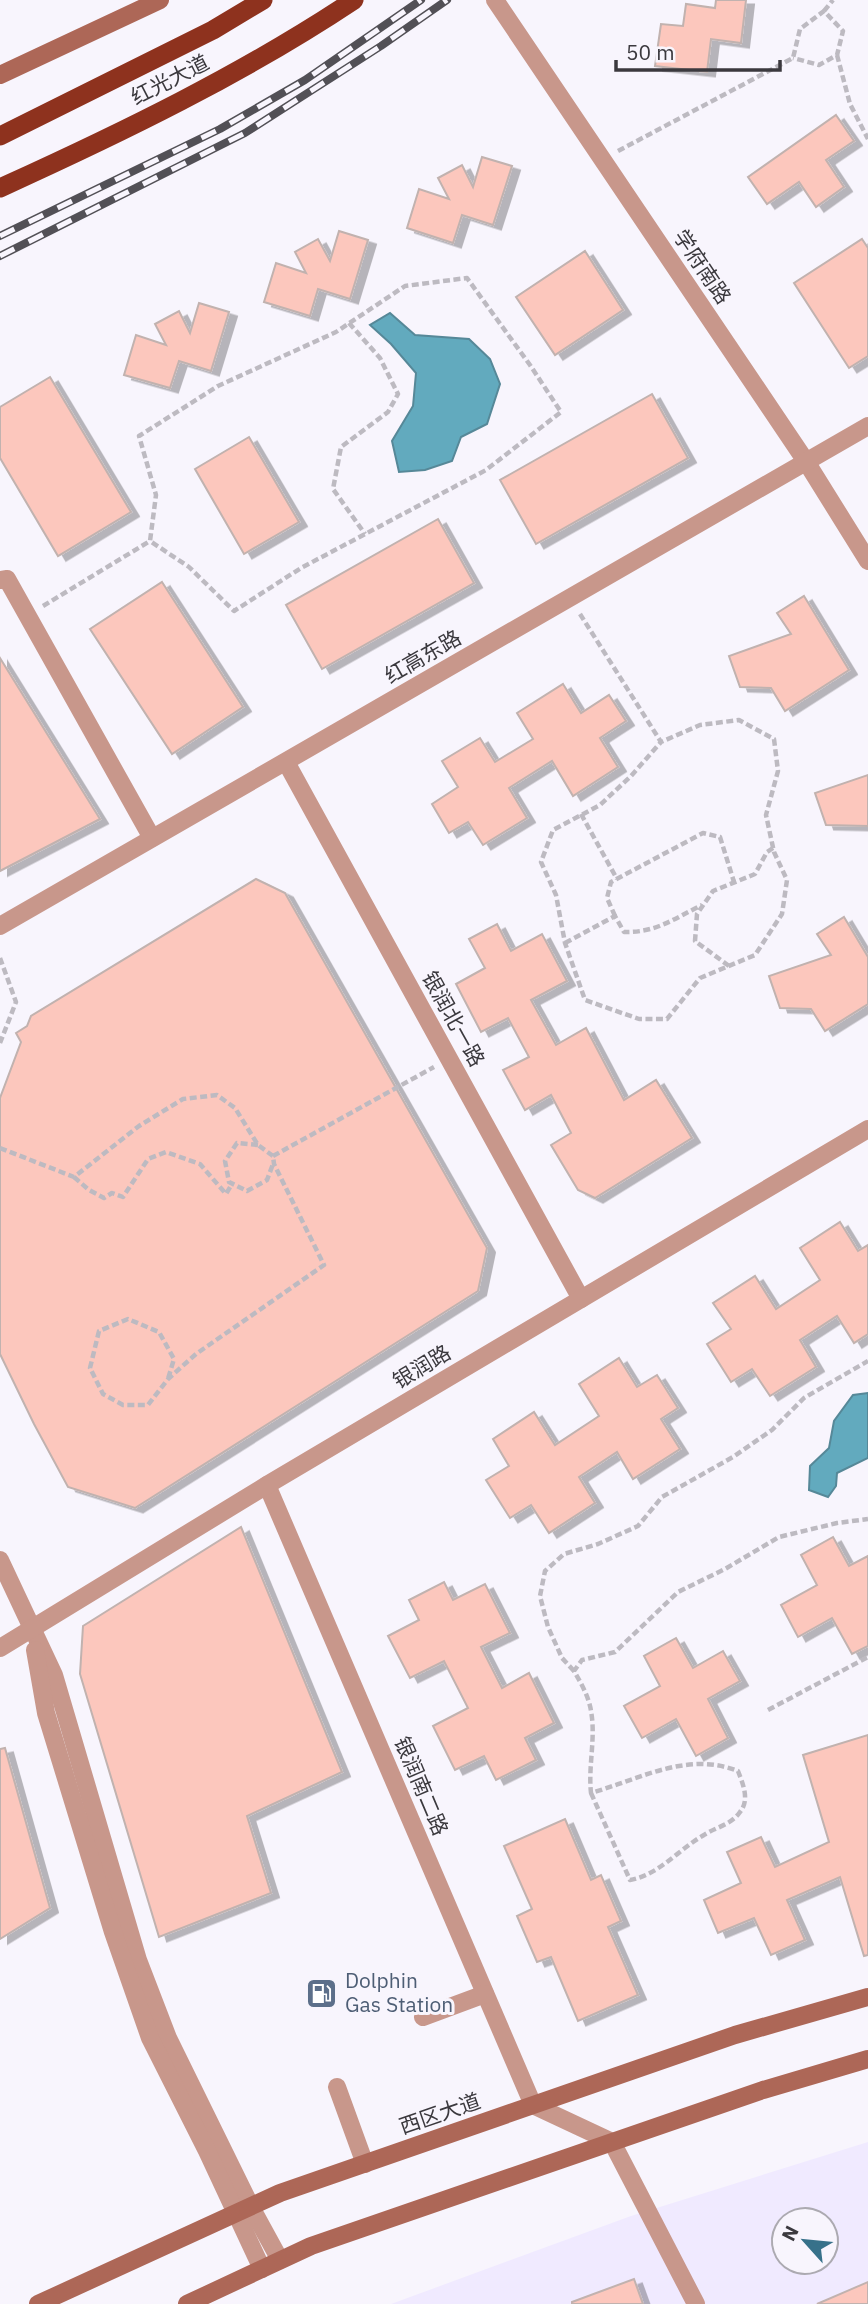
<svg xmlns="http://www.w3.org/2000/svg" width="868" height="2304" font-family="'IBM Plex Sans','Noto Sans SC',sans-serif">
<defs>
<filter id="shadow"><feDropShadow dx="8" dy="4.5" stdDeviation="0" flood-color="#0004"/></filter>
</defs>
<rect width="100%" height="100%" fill="#f8f5fd"/>
<path fill="#f0eaff" fill-rule="evenodd" d="M868 2142V2304H391L631 2216ZM784 2220H826V2262H784Z"/>
<g fill="#62aabe" stroke="#568898" stroke-width="2">
<path d="M390 313 415 335 469 339 490 359 500 384 487 424 461 437 452 461 425 470 399 472 392 441 413 406 416 373 391 344 370 325Z"/>
<path d="M868 1393V1458L837 1473 836 1486 828 1497 809 1490 810 1466 829 1448 834 1421 853 1395Z"/>
</g>
<g fill="#fcc7bd" stroke="#c1b2af" stroke-width="2" filter="url(#shadow)">
<path d="M716 0H746L741 43 711 39 707 72 655 66 661 24 683 26 686 4 715 8Z"/>
<path d="M836 115 854 141 826 160 844 187 816 207 799 182 767 204 748 177Z"/>
<path d="M482 157 512 166 493 225 462 215 453 243 407 228 419 189 449 199 438 178 462 165 473 187Z"/>
<path d="M339 231 368 240 350 299 318 289 310 316 264 302 276 263 306 273 295 252 318 239 330 261Z"/>
<path d="M862 239 868 248V356L849 368 794 283Z"/>
<path d="M585 251 623 310 555 355 516 297Z"/>
<path d="M199 303 229 312 211 371 179 361 170 388 124 375 136 335 166 345 155 324 179 311 190 333Z"/>
<path d="M50 377 131 512 58 556 0 458V407Z"/>
<path d="M652 394 688 458 536 544 500 480Z"/>
<path d="M249 437 299 522 244 554 195 469Z"/>
<path d="M438 519 474 583 322 669 286 605Z"/>
<path d="M162 582 243 707 172 754 90 629Z"/>
<path d="M804 596 849 670 785 711 771 688 740 687 729 656 791 634 777 613Z"/>
<path d="M0 658 100 819 0 871Z"/>
<path d="M563 684 581 713 609 695 626 721 600 738 618 767 573 796 552 761 509 788 527 818 483 845 468 822 449 833 432 804 458 787 442 761 480 738 495 762 533 739 517 713Z"/>
<path d="M868 775V826L826 825 815 793Z"/>
<path d="M256 879 285 893 487 1248 478 1291 135 1508 68 1487 34 1424 0 1354V1098L21 1042 16 1033 27 1026 31 1016Z"/>
<path d="M844 917 868 957V1004L825 1031 811 1009 780 1008 769 976 831 955 817 934Z"/>
<path d="M497 924 511 951 542 934 567 981 531 1000 556 1045 586 1028 624 1100 656 1080 692 1138 595 1198 578 1190 551 1145 571 1133 551 1095 525 1110 503 1070 529 1057 508 1018 481 1032 456 984 485 968 469 939Z"/>
<path d="M840 1222 858 1251 868 1245V1334L854 1343 837 1316 800 1340 816 1367 770 1396 752 1369 731 1382 707 1344 731 1329 713 1303 755 1276 776 1309 820 1280 800 1248Z"/>
<path d="M619 1358 637 1387 657 1375 678 1408 661 1419 680 1449 633 1479 617 1452 579 1477 595 1503 549 1533 531 1505 510 1518 486 1480 509 1466 493 1439 534 1412 555 1445 599 1416 579 1384Z"/>
<path d="M241 1527 342 1772 247 1816 271 1893 159 1937 80 1674 83 1626Z"/>
<path d="M833 1537 849 1566 868 1556V1646L852 1654 832 1618 798 1637 781 1605 817 1585 801 1555Z"/>
<path d="M444 1582 453 1600 485 1584 510 1633 481 1647 502 1688 529 1673 554 1723 525 1738 536 1760 496 1780 484 1756 455 1770 433 1726 468 1708 444 1661 410 1678 388 1636 419 1620 409 1600Z"/>
<path d="M676 1638 693 1668 723 1651 740 1681 708 1699 728 1738 696 1756 676 1719 642 1738 624 1706 660 1686 644 1656Z"/>
<path d="M868 1735V1955L864 1956 840 1877 787 1900 805 1940 771 1955 754 1918 718 1933 704 1900 741 1883 727 1852 761 1837 775 1867 829 1842 803 1755Z"/>
<path d="M5 1748 50 1908 0 1939V1749Z"/>
<path d="M565 1819 591 1880 601 1875 621 1921 608 1927 638 1995 578 2021 551 1957 537 1962 517 1916 532 1909 504 1846Z"/>
<path d="M634 2279 643 2304H572V2302Z"/>
<path d="M868 2282V2304H817Z"/>
</g>
<g fill="none" stroke-linecap="round" stroke-linejoin="round">
<g stroke="#bdbac1" stroke-width="4.5" stroke-dasharray="7 3.5" stroke-linecap="butt">
<path d="M824 11 833 0"/>
<path d="M837 55 850 104 868 139"/>
<path d="M618 151 793 58 800 29 824 11 843 31 837 55 819 65 793 58"/>
<path d="M349 323 380 358 398 394 388 412 341 447 333 489 365 534"/>
<path d="M43 606 150 541 156 495 139 436 218 386 336 332 405 286 467 278 530 365 561 412 486 470 301 568 234 611 189 567 150 541"/>
<path d="M580 614 661 742 700 725 739 720 774 739 778 771 766 815 774 852 787 880 782 914 755 955 700 978 667 1019H639L585 1000 565 943 556 895 541 862 553 830 600 805 631 776 661 742"/>
<path d="M581 814 617 879"/>
<path d="M615 916 607 898 611 882 703 833 720 837 734 882"/>
<path d="M565 943 615 916 624 932C656 933 675 918 702 905"/>
<path d="M0 958 16 1002 0 1043"/>
<path d="M729 966 695 941 697 914 713 891 755 874 767 852 773 848"/>
<path d="M258 1145 237 1143 225 1161 229 1182 247 1191 267 1180 273 1164"/>
<path d="M0 1148 74 1177 139 1126 183 1099 217 1095 235 1108 258 1145 273 1156 274 1164 324 1265 196 1354 168 1379 148 1405H123L103 1394 90 1368 99 1331 128 1319 159 1332 174 1359 168 1379"/>
<path d="M273 1156 434 1067"/>
<path d="M74 1177 89 1190 104 1198 112 1193 123 1197 148 1159 166 1152 200 1164 226 1194 232 1184"/>
<path d="M574 1671 562 1658 548 1627 540 1596 545 1571 564 1554 598 1544 638 1526 662 1497 733 1457 772 1430 804 1398 868 1361"/>
<path d="M768 1710 868 1657"/>
<path d="M591 1793 630 1880C659 1875 679 1849 704 1835 716 1827 731 1825 740 1812 750 1800 743 1784 738 1771 687 1751 640 1779 591 1793 588 1766 596 1738 591 1711 589 1697 581 1683 574 1671L582 1660 615 1652 678 1592 725 1569 779 1537 837 1523 868 1519"/>
</g>
<g stroke="#c8978b" stroke-width="18">
<path d="M495 0 807 463 868 561"/>
<path d="M0 580 7 579 152 838"/>
<path d="M286 762 581 1299"/>
<path d="M0 926 868 426"/>
<path d="M267 1485 533 2105 612 2142 696 2304"/>
<path d="M0 1560 54 1675 138 1960 168 2038 251 2207 280 2260"/>
<path d="M0 1648 267 1485 868 1129"/>
<path d="M35 1650 46 1713 113 1932 150 2038 207 2151 262 2269"/>
<path d="M423 2017 485 1994"/>
<path d="M337 2087 365 2164"/>
</g>
<g stroke="#ad6757" stroke-width="18">
<path d="M0 75 160 0"/>
<path d="M38 2304 280 2193 735 2035 868 1997"/>
<path d="M187 2304 311 2246 763 2090 868 2059"/>
</g>
<g stroke="#8e321e" stroke-width="19">
<path d="M0 136 213 30 263 0"/>
<path d="M0 188C121 133 243 74 354 0"/>
</g>
<defs>
<g id="rail">
<path d="M0 236 220 129 305 80 421 0"/>
<path d="M0 256 245 133 381 46 447 0"/>
</g>
</defs>
<use href="#rail" stroke="#525056" stroke-width="8"/>
<use href="#rail" stroke="#f8f5fd" stroke-width="5" stroke-dasharray="16" stroke-linecap="butt"/>
</g>
<defs>
<symbol id="fuel-square" viewBox="-11 -11 22 22"><rect x="-9" y="-9" width="18" height="18" rx="4" fill="#5c6f8a" stroke="#f8f5fd"/><path d="M-5.5-6h7V0h2V4h1.3V-2.5L3-4.5l.8-.8L6-3V5H2.5V1h-1V6h-7ZM-4.2-4.7v3.2H.2V-4.7Z" fill="#fff"/></symbol>
</defs>
<g fill-rule="evenodd">
<use href="#fuel-square" x="304" y="1976" width="35" height="35"/>
</g>
<g text-anchor="middle" stroke-width="6" stroke-linejoin="round" paint-order="stroke">
<g font-size="21" fill="#3b393e" stroke="#f8f5fd">
<text transform="translate(170 80) rotate(-27)" y="7">红光大道</text>
<text transform="translate(702 267) rotate(56)" y="7">学府南路</text>
<text transform="translate(423 657) rotate(-30)" y="7">红高东路</text>
<text transform="translate(453 1019) rotate(61)" y="7">银润北一路</text>
<text transform="translate(422 1367) rotate(-31)" y="7">银润路</text>
<text transform="translate(421 1786) rotate(67)" y="7">银润南二路</text>
<text transform="translate(440 2114) rotate(-19)" y="7">西区大道</text>
</g>
<g font-size="21" fill="#4e5e75" stroke="#f8f5fd" text-anchor="start">
<text x="345" y="1988">Dolphin<tspan x="345" dy="24">Gas Station</tspan></text>
</g>
</g>
<g transform="translate(805 2241) rotate(297)"><circle r="33" fill="#f8f5fd" stroke="#acaab1" stroke-width="2"/>
<path d="M0-5L12 26L0 18L-12 26Z" fill="#37718a"/>
<text y="-10" font-size="19" font-weight="bold" text-anchor="middle" fill="#3b393e">N</text>
</g>
<path d="M616 60v10h164v-10" fill="none" stroke="#3b393e" stroke-width="3.5"/>
<text x="626" y="60" font-size="21" fill="#3b393e" stroke="#f8f5fd" stroke-width="5" paint-order="stroke">50 m</text>
</svg>
